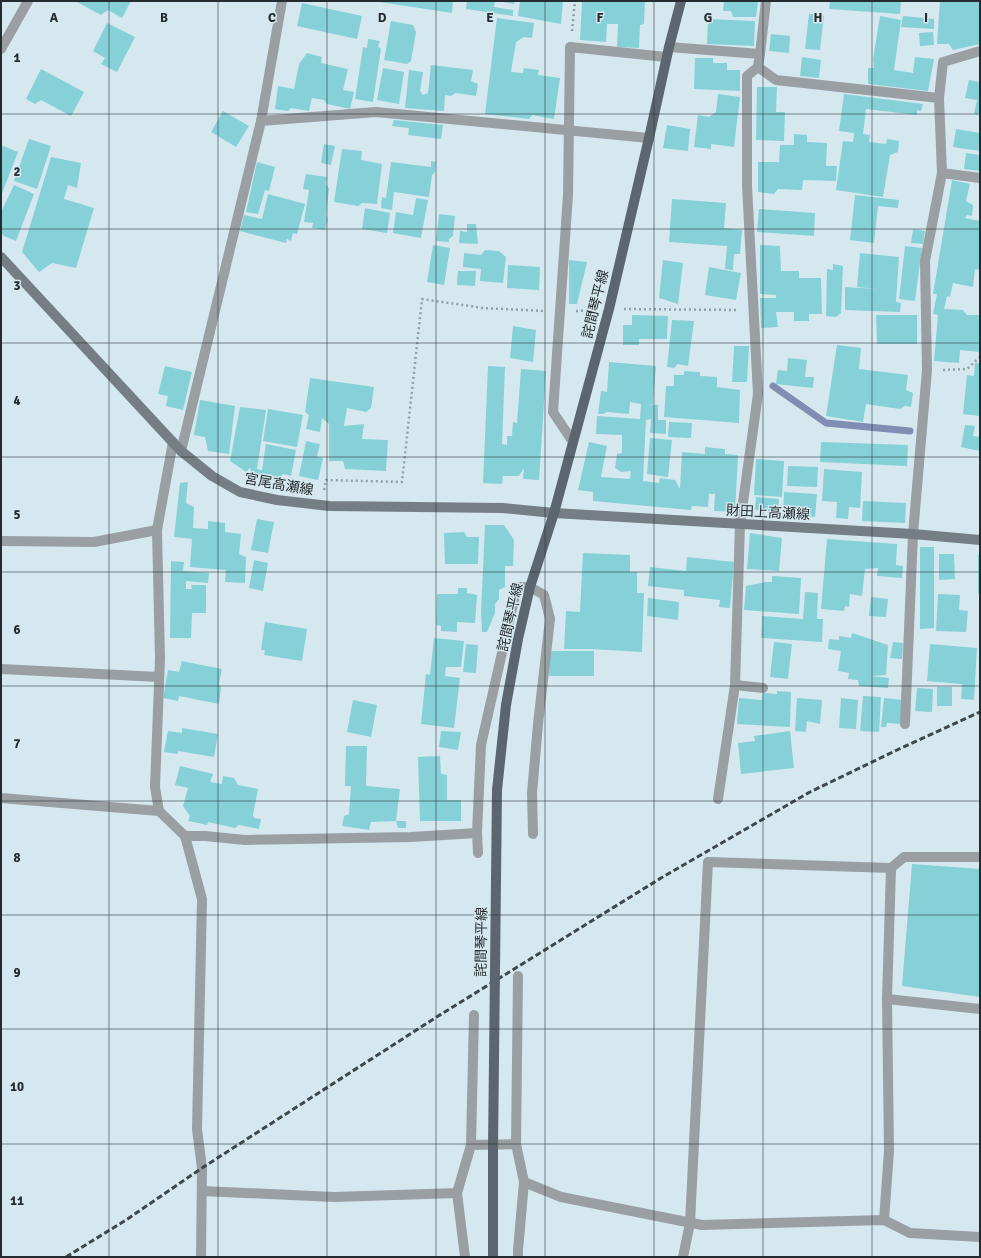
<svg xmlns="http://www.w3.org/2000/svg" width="981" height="1258" font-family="Signika,'Noto Sans JP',sans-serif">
<rect width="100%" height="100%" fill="#d6e8ef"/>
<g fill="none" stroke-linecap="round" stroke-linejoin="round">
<path stroke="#7f8eb2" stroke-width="7" d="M773 386 826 423 910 431"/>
</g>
<g fill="#86d1d7">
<path d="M75 1H131L122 18 108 10 101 15Z"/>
<path d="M373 1H449L453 2 452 13Z"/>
<path d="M467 1H495L494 7 513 10V16L466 9Z"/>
<path d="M498 1H515L514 4Z"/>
<path d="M520 1H563L561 24 518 16Z"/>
<path d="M582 1H645L644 24 640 25 639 48 617 47 618 24H607L606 42 580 40Z"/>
<path d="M724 1H758L756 17H733L731 11H723Z"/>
<path d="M830 1H901L900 14 829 9Z"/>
<path d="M940 1 980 2V44L953 50 949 44H937Z"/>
<path d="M302 3 362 16 357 39 297 26Z"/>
<path d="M809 14 824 16 820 50 805 49Z"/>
<path d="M880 16 901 20 894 70 913 73 915 57 934 59 928 91 868 84V68H874L873 59Z"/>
<path d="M903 16 934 19V29L901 27Z"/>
<path d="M497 18 534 23 532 38 524 37 516 42 511 72 523 73 524 68 539 70 538 75 560 78 554 119 532 115 529 119 485 114Z"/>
<path d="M708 19 755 21 754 46 707 44Z"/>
<path d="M391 21 413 25 416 32 411 61 407 64 384 60Z"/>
<path d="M107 23 135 37 117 72 101 64 105 58 93 51Z"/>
<path d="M933 32 934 45 920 46 919 33Z"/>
<path d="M771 34 790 36 789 53 769 51Z"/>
<path d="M368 39 380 41 378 46 381 49 373 102 355 99 363 47 367 48Z"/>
<path d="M307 53 322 57 321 63 348 69 343 90 354 92 350 109 327 104 324 100 312 98 309 111 291 108 288 111 275 109 278 86 294 89 299 64Z"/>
<path d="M802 57 821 60 819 78 800 76Z"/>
<path d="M695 58H713V63H727V70H740V91L694 89Z"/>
<path d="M431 65 473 70 471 81 478 84 476 96 456 93 451 96 445 95 444 111 405 108 409 70 423 72 420 91 423 95 428 93Z"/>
<path d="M383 68 404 72 399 104 377 100Z"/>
<path d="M41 69 84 92 71 116 41 100 35 104 26 99Z"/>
<path d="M969 80 980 82V115L974 114 977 100 965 98Z"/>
<path d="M757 87H777L776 112H785L784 141 756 140Z"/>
<path d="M718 94 740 97 734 147 711 144V149L694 147 698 115 709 117 716 112Z"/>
<path d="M844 94 923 104 921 111 917 110V115L866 109 863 134 870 135 869 142 886 144 887 139 899 141 898 152 890 155 883 197 836 190 843 141 853 142 854 133 839 131Z"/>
<path d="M223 111 249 126 236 147 211 132Z"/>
<path d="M394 120 443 125 441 139 408 135 409 128 392 126Z"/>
<path d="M667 125 690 129 688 151 663 148Z"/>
<path d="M956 129 980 133V151L953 147Z"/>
<path d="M794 134 807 135V142L827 143 826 166H837L836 181 803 180 802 190 778 189 774 194 758 192V162H779L780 145H794Z"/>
<path d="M29 139 51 146 37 189 14 181Z"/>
<path d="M324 144 335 146 331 165 321 163Z"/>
<path d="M1 145 18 152 1 196Z"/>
<path d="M342 149 362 151 361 160 382 164 377 204 362 203 358 206 334 202Z"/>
<path d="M966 153 980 155V171L964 169Z"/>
<path d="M51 157 81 163 77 188 68 185 64 199 94 208 76 268 52 263 39 272 22 252Z"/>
<path d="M431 161 436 162 435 172 432 175 429 197 394 192 392 210 381 208 382 197 386 198 391 162 431 167Z"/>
<path d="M257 162 275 167 269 191 265 190 258 214 246 212Z"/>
<path d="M306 174 327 177 326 184 329 189 326 215 328 219 325 230 312 228 313 223 304 222 309 190 303 189Z"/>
<path d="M952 180 970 184 966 201 973 205 972 216 967 215 965 218 980 221V270L975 269 973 287 953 283 950 297 947 296 944 309 963 310 967 315H980V352L960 350 959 363 934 361 938 315 933 314 937 294H933Z"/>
<path d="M14 185 34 194 16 241 4 236 1 233V212Z"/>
<path d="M268 194 305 204 297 234 293 233 291 241 287 239 286 243 240 231 244 215 262 219Z"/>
<path d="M855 195 899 200 898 208 878 206 874 243 850 240Z"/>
<path d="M416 198 428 200 421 238 393 233 396 212 413 215Z"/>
<path d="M672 199 726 203 724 228 742 230 740 254H734L733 270 725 269 727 246 669 242Z"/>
<path d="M365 208 390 213 387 233 362 229Z"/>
<path d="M759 209 815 213 814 236 757 232Z"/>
<path d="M439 214 455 216 453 236 449 239V242L436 241Z"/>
<path d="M467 224H476L478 244 459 243 460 231 467 232Z"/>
<path d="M913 229 925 231 923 244 911 243Z"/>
<path d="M433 245 450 248 444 285 427 282Z"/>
<path d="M760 245 780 246 781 271H799V278H821L822 314H809V321H794V312H776L778 327 761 328 760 298H776V295L760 294Z"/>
<path d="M905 246 922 248 915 301 899 299Z"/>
<path d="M485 250 499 251 506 257 503 283 480 281 481 269 463 267 464 253 481 255Z"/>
<path d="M860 253 899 257 896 302 901 303 900 312 845 310V287L877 289 857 287Z"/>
<path d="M569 260 587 262 577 304H569Z"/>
<path d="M663 260 683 263 678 304 659 298Z"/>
<path d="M833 264 843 266 841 313 836 317 826 316 827 269 833 270Z"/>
<path d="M508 265 540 267 539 290 507 288Z"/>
<path d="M709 267 741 273 736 300 705 295Z"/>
<path d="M458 271H476L475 286 457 285Z"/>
<path d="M632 315 668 316 667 339H639V345H623V325H632Z"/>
<path d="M876 315H917V344H877Z"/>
<path d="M672 320 694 321 688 366 678 364 674 368 667 367Z"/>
<path d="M513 326 536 330 533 362 510 358Z"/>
<path d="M837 345 861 348 859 369 908 375 906 390 913 393 911 407 905 406 900 409 866 404 863 422 826 416Z"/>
<path d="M734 346H749L747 382H732Z"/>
<path d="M788 358 807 360 805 377H814L813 388 776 384 778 370 787 371Z"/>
<path d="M609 362 656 366 653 404H647L658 405V420H666V434L650 433 651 419 646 420 643 481 659 483 660 478 675 480 680 489 682 452 705 454V447L725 449V454L738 455 735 512 714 511 715 494H709L708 507 692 506 691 510 593 501V492L578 490 589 442 607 446 601 477 630 479 631 471 621 472 615 468 617 454 622 453V435L596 434 597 416 640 419 641 404 630 402 629 414 607 412 603 414H598L601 391 607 392Z"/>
<path d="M975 363H980V416L963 414 967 375 974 376Z"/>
<path d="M165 366 192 372 183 410 166 406 168 396 158 394Z"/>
<path d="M488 366 505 367 502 444 507 445V436H512L513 422 517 423 521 369 546 371 539 480 523 479 524 468 519 476H503L502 484 483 483Z"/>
<path d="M684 371 700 372V376L717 377V387L740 390 739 423 664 417 666 386H674V375H684Z"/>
<path d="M310 378 374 387 371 408 366 412 347 408 344 426 364 424 362 439 388 440 386 471 345 469 343 461H329V424L322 418 320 432 306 429 309 415 305 412Z"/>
<path d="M200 400 235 406 229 454 208 451 205 437 194 435Z"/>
<path d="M240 407 266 410 257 469 262 470 266 444 296 450 291 476 283 474 279 478 251 472 250 468 246 472 230 461Z"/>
<path d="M268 409 303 415 297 447 263 441Z"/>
<path d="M669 422 692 423 691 438 668 437Z"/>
<path d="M965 425 975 426 973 436 980 437V451L961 447Z"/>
<path d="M650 438 672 440 668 477 647 474Z"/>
<path d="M306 441 320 444 317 457 323 458 318 480 299 476Z"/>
<path d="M821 442 908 445 907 466 820 462Z"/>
<path d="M756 459 784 461 782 497 754 495Z"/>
<path d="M788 466 818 467 817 487 787 486Z"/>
<path d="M824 469 862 472 860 508 849 507 848 519 836 518 837 502 822 501Z"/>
<path d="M188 482 186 503 194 507 193 528 208 529V521L225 523V532L241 534 239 554 246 557 245 583 225 582 226 570 190 567 192 539 174 537 180 483Z"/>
<path d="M784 492 817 494 815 517 783 515Z"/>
<path d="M756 497 779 499 778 512 755 510Z"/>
<path d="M863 501 906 503 905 523 862 521Z"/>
<path d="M257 519 274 522 268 553 251 550Z"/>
<path d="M485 525H504L514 540 513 566H505V587L499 590V599L495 604V613L487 632H482L481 612Z"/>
<path d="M464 532 467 537H479L478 564H445L444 533Z"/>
<path d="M750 533 782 538 779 571 747 569Z"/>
<path d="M827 539 897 544 896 565 903 566 902 578 877 576 878 568 865 569 862 596 850 594 849 607 845 606 844 611 821 609Z"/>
<path d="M920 547H934V628L920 629Z"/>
<path d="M583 553 630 555V572H637V593H644L642 652 591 649H564L566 611 580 612Z"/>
<path d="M939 554H954L955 579 939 580Z"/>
<rect x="978" y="555" width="2" height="39"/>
<path d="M687 557 734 562 730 608 719 607 720 600 684 596V590L648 586 650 567 686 571Z"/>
<path d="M254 560 268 563 263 591 249 588Z"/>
<path d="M171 561 184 562 183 571 209 573 208 583 186 581V589H192L191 585H206V613H192L191 638H170Z"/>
<path d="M772 576 801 578 799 614 744 610 746 586 766 582H772Z"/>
<path d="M458 588H467V593L477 595 475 623 457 622V632L441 631V626L436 625 437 594H458Z"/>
<path d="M805 592 818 593 817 619H823L822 642 761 638 762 616 803 619Z"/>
<path d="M938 594 960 595 959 610 968 611 966 632 936 631Z"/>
<path d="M871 597 888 599 886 617 869 616Z"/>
<path d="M648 598 679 602 678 620 647 616Z"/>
<path d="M265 622 307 629 302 661 264 655 265 650H261Z"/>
<path d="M852 633 888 645 886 675 871 676 889 678 888 688 859 686 858 680 848 679 849 673 838 671 841 651 828 649 829 639 839 640V636L851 638Z"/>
<path d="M434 638 464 641 461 667H446L445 676 460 678 454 728 421 724 426 674 430 675Z"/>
<path d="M774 642 792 644 788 679 770 677Z"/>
<path d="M893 642 903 643 902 659 890 658Z"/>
<path d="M466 644 478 645 476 673 463 672Z"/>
<path d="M930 644 977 648 974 700 961 699 962 684 927 681Z"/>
<rect x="549" y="651" width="45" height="25"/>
<path d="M182 661 222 669 219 684 221 688 219 704 179 696 178 701 163 698 168 670 179 672Z"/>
<rect x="937" y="687" width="15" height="19"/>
<path d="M917 688 933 689 932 712 915 711Z"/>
<path d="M777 691 791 692 790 727 737 724 739 698 762 700 763 693 777 694Z"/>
<path d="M863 696 881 697 879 732 860 731Z"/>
<path d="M797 698 822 700 820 724 807 721 806 732 795 731Z"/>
<path d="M841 698 858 700 856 729 839 728Z"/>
<path d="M884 698 903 700 901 724 887 723 886 727H881Z"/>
<path d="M353 700 377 705 371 737 347 732Z"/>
<path d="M182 728 218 734 214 757 178 751V754L164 752 168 731 182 733Z"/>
<path d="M441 731 461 732 458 750 439 747Z"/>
<path d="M790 731 794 768 741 774 738 743 755 741 754 736Z"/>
<path d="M346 746H367L366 786 400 789 396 821H406V828H398L396 821 371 822 369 830 342 826 344 816 349 814 351 786H345Z"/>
<path d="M440 756 441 774 447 775V800H461V821H420L418 757Z"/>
<path d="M180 766 213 774 210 782 222 784 223 776 234 778 238 785 258 789 253 815 254 818 261 819 259 829 239 825 235 828 208 822 207 825 188 821 190 816 183 806 188 788 175 785Z"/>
<path d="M912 864 980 869V997L902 986Z"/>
</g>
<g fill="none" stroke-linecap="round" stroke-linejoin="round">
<g stroke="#929fa5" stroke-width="2.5" stroke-dasharray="2 3" stroke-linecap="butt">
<path d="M572 31 575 1"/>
<path d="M624 309 737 310"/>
<path d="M576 311 593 310"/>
<path d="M943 370 967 369 980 357"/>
<path d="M324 490 326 480 402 482 422 299 483 308 545 311"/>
</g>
<g stroke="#9a9fa4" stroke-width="10">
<path d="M669 47 760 54 758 67 776 80 939 98 942 173 925 261 927 370 913 534 905 724"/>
<path d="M1 49 28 1"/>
<path d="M760 54 766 1"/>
<path d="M939 98 943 62 980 51"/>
<path d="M261 121 376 112 649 138"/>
<path d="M942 173 980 178"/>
<path d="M173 442 157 530 160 659 155 787 159 811 185 836 202 899 197 1129 202 1168 201 1257"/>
<path d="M573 442 553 412 568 195 570 47 666 57"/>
<path d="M181 451 261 121 282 1"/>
<path d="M1 541 94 542 157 530"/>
<path d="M1 669 159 677"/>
<path d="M735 685 763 688"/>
<path d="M1 798 159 811"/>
<path d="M718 799 735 685 740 524 758 394 747 186V76L758 67"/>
<path d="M185 836H205L245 840 411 837 477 833"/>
<path d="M478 853 477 833 481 745 517 587H530L544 595 550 619 538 724 532 793 533 834"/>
<path d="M887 999 980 1009"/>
<path d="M516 1144 518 976"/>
<path d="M471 1145 474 1015"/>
<path d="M202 1191 334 1197 457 1193 471 1145 516 1144 524 1182 561 1197 702 1225 884 1220 910 1233 980 1237"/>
<path d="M457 1193 465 1257"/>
<path d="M884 1220 889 1151 887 999 891 868"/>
<path d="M518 1257V1250L524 1182"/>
<path d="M683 1257 690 1223 708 862 891 868 904 857H980"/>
</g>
<path stroke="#767e85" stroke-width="10" d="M1 257 181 451 212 476 240 492 277 500 329 506 503 508 554 513 913 534 980 540"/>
<g stroke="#5c666f" stroke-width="10">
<path d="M497 790 506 705 518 639 530 587 554 513 609 309 649 138 669 47 681 1"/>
<path d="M493 1257V1149"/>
</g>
<path stroke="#3e474a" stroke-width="3" stroke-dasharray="6 3" stroke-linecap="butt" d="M66 1257 126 1220 202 1168 435 1018 661 878 810 792 897 750 980 712"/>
<path stroke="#5c666f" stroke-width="10" d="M493 1149 497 790"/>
</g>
<path fill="none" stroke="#252c2f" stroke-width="1" stroke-opacity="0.55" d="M109 1V1257M218 1V1257M327 1V1257M436 1V1257M545 1V1257M654 1V1257M763 1V1257M872 1V1257M1 114H980M1 229H980M1 343H980M1 457H980M1 572H980M1 686H980M1 801H980M1 915H980M1 1029H980M1 1144H980"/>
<g text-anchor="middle" stroke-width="3" stroke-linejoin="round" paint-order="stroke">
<g font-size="14" fill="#252c2f" stroke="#d6e8ef">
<text transform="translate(595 304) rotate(-76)" y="5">詫間琴平線</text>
<text transform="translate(279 484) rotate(10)" y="5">宮尾高瀬線</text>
<text transform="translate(768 512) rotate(3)" y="5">財田上高瀬線</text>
<text transform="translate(510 617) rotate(-77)" y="5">詫間琴平線</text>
<text transform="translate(481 942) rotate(-89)" y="5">詫間琴平線</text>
</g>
</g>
<g font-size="13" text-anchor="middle" font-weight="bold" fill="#252c2f" stroke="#d6e8ef" stroke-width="3" stroke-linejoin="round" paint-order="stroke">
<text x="54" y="22">A</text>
<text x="164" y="22">B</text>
<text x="272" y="22">C</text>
<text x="382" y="22">D</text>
<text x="490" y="22">E</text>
<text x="600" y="22">F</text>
<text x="708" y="22">G</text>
<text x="818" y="22">H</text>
<text x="926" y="22">I</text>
<text x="17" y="62">1</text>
<text x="17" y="176">2</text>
<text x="17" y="290">3</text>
<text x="17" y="405">4</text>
<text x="17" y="519">5</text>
<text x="17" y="634">6</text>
<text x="17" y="748">7</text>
<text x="17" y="862">8</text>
<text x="17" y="977">9</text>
<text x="17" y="1091">10</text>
<text x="17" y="1205">11</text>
</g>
<rect width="981" height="1258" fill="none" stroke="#252c2f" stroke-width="4"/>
</svg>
